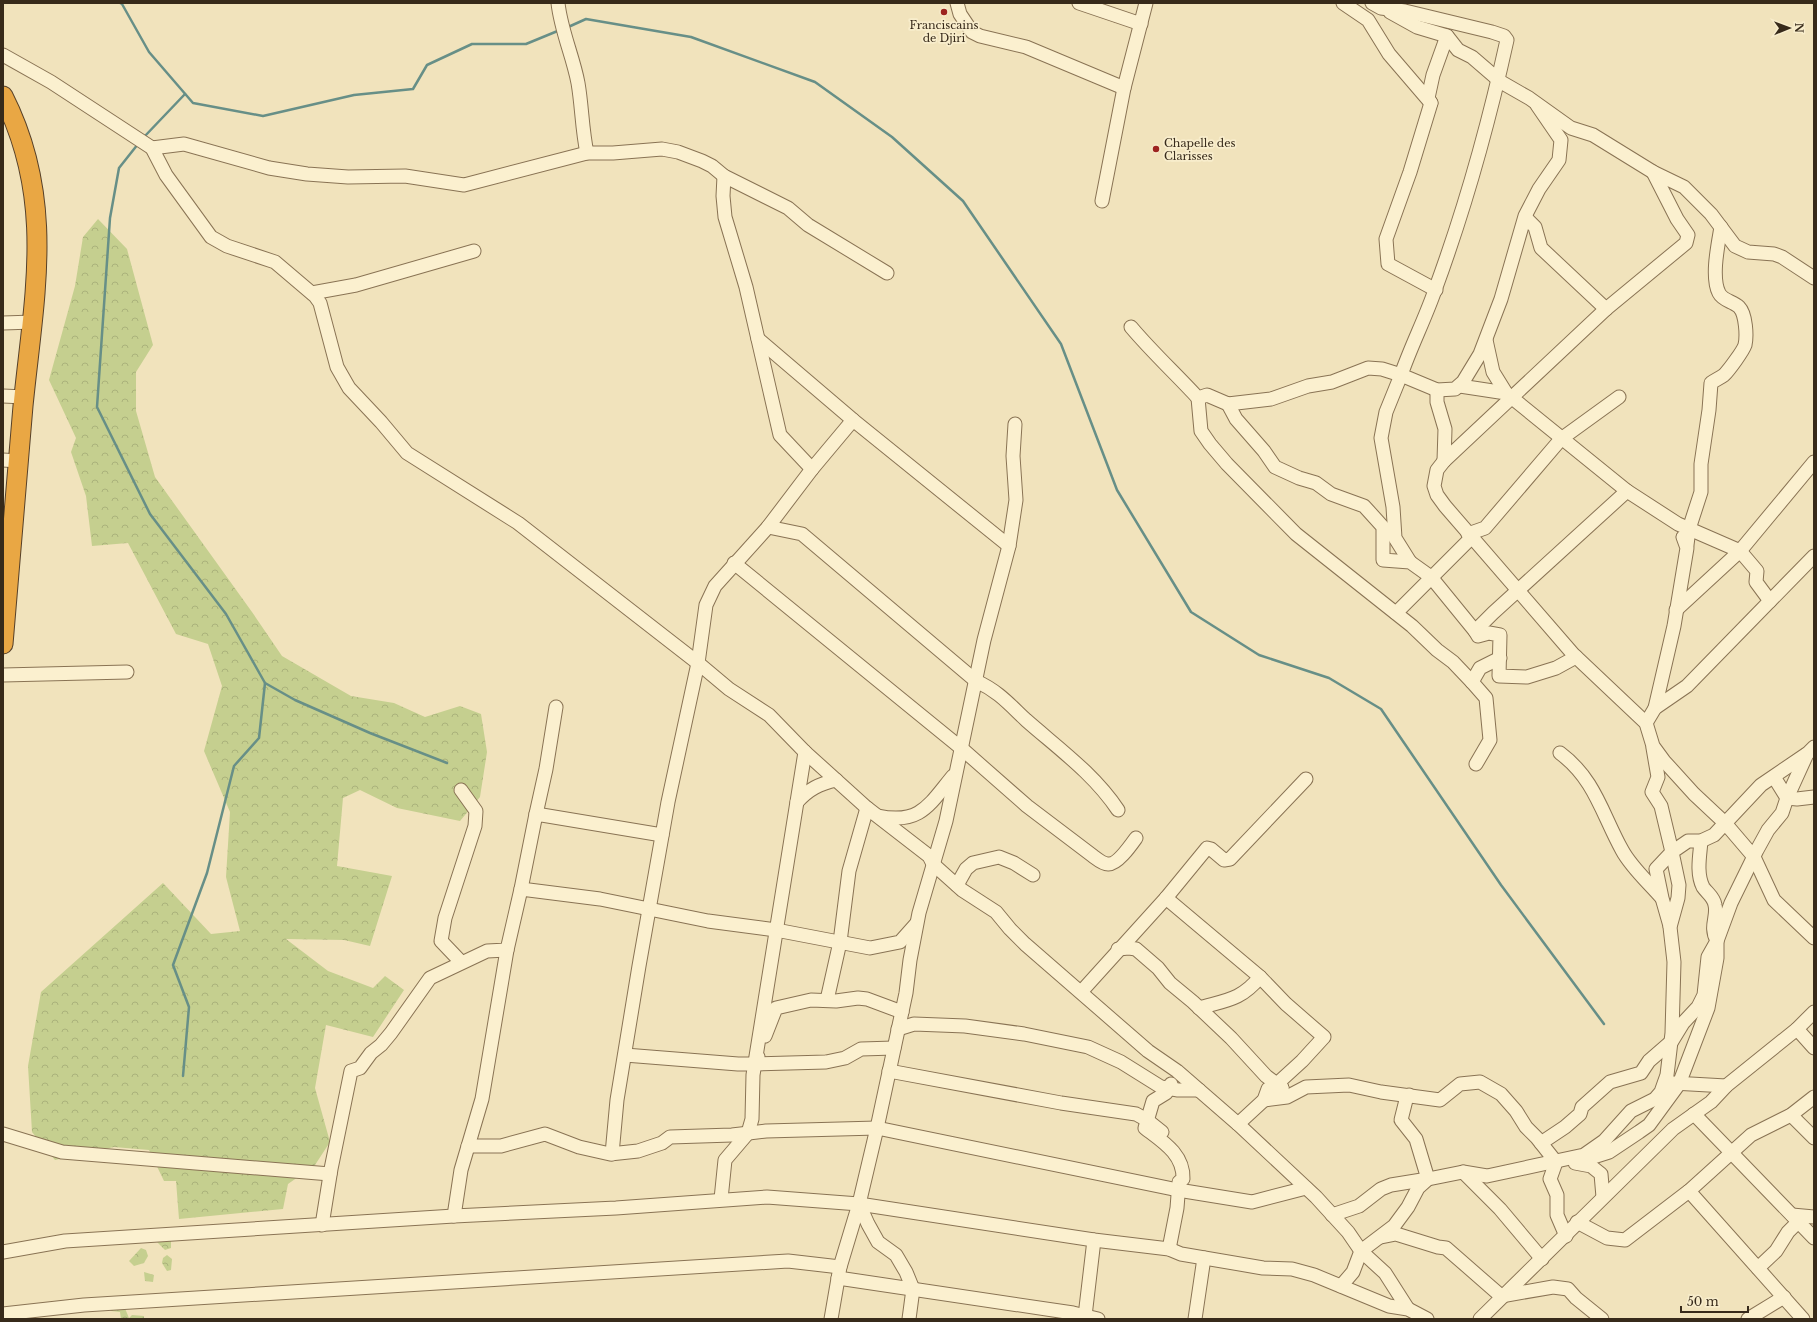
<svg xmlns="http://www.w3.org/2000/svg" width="1817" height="1322" font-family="'Libre Baskerville',serif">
<defs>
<pattern id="forest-crowns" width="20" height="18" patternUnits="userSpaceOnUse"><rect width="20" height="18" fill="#c5cf8f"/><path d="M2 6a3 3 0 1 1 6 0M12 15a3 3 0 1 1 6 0" fill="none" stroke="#aab27b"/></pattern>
</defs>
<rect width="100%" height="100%" fill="#f1e3bc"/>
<g fill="url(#forest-crowns)">
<path d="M98 219 127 249 153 345 136 372V411L155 477 252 612 282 656 351 696 394 703 425 717 460 706 481 714 487 752 480 797 460 821 397 808 360 790 343 798 337 866 392 876 370 946 344 940 286 939 328 971 373 988 385 976 404 990 373 1037 326 1025 315 1088 330 1142 315 1165 288 1184 283 1209 179 1219 176 1181H164L149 1150 114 1147 55 1160 32 1132 28 1066 41 992 163 883 211 934 240 931 226 877 230 812 204 751 222 686 208 644 176 634 128 543 92 546 86 496 71 452 76 438 49 380 75 286 83 237Z"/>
<path d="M167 1238 171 1241V1248L165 1250 157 1242Z"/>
<path d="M141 1248 146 1250 148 1256 144 1263 134 1266 129 1261Z"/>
<path d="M167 1255 172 1259 171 1270 167 1271 162 1263 163 1258Z"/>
<path d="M144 1272 154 1275 153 1282 145 1281Z"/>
<path d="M106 1304 124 1306 129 1318 132 1315 144 1316V1319H121L120 1312 111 1311Z"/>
</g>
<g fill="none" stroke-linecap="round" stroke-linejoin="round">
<g stroke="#678f87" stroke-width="2.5">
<path d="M120 3 122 4 149 52 193 103 263 116 354 95 413 89 427 65 472 44H526L560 30"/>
<path d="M566 28 586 19 691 37 815 82 892 137 963 201 1061 344 1117 490 1191 612 1259 655 1329 678 1381 709 1501 885 1604 1024"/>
<path d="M144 137 185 94"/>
<path d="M138 144 119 168 110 218 97 407 150 514 226 614 265 683 295 700 370 733 447 763"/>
<path d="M183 1076 189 1007 173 965 207 873 234 766 259 738 265 683"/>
</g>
<defs>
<g id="minor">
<path d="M558 3C561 31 573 56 578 83 582 106 582 130 587 153"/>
<path d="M957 3 960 14 972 32 980 36 1026 47 1124 88"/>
<path d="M1079 3 1141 24"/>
<path d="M1343 3 1368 20 1389 54 1431 103"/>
<path d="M1372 3 1381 8 1405 11 1492 32 1504 36 1507 40C1489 122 1464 211 1435 290 1425 319 1411 346 1401 375L1437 390 1455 389 1463 382 1480 354 1501 299 1525 216 1539 189 1559 160 1561 140 1537 105"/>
<path d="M1390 12 1417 27 1447 36 1458 50 1472 57 1501 82 1529 98 1571 128 1593 135 1653 172 1684 187 1711 214 1735 246 1748 252 1774 254 1782 257 1814 278"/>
<path d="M3 55 51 82 152 148 166 175 211 237 227 246 275 262 315 296 320 303 337 367 349 388 381 422 407 453 518 523 698 663 729 689 769 715 805 752 867 808 929 856 933 864 962 890 996 912 1010 929 1025 944 1148 1051 1177 1071 1238 1124 1316 1197 1348 1232 1361 1251 1385 1273 1408 1309"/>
<path d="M152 148 184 144 269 168 307 174 348 177 405 176 464 185 587 153H613L662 149 678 152 702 161 712 166 724 176 788 208 808 225 887 273"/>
<path d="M1653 172 1677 219 1688 235 1686 243 1606 309 1444 461 1437 470 1434 486 1437 495 1445 506 1573 654 1646 723 1653 746 1664 761 1694 794 1725 823 1754 857 1774 900 1814 938"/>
<path d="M724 176 723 196 725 217 746 287 780 435 812 469"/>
<path d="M1102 201 1124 88 1146 3"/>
<path d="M1526 218 1535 227 1541 248 1606 309"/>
<path d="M1436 290 1388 264 1386 239 1410 172 1431 103 1428 98 1433 75 1447 36"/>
<path d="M312 293 356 285 474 251"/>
<path d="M3 323 33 322"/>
<path d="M1131 327C1152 352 1176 374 1198 398L1207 395 1228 404 1271 399 1308 386 1332 382 1368 368 1382 369 1401 375 1386 412 1381 438 1393 507 1395 538 1410 562"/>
<path d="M758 339 853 420 1009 546"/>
<path d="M1486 340 1493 372 1506 393 1627 491"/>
<path d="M1460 386 1506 393"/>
<path d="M1437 390V402L1445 429 1444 461"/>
<path d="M3 396 24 397"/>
<path d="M1198 398 1201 431 1210 444 1227 464 1296 534 1412 626 1437 650 1453 662 1472 682"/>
<path d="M1228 404 1236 419 1264 451 1275 467 1299 478 1316 483 1331 494 1364 506 1383 527V560L1410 562 1431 577 1475 631 1493 613 1627 491 1678 524 1740 551 1757 571 1756 582 1770 601"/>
<path d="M3 460 18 461"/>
<path d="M768 527 802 534 976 681C998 691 1009 704 1026 720 1059 749 1094 774 1118 810"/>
<path d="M1468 534 1485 528 1561 439 1619 397"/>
<path d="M1687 545 1689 529 1701 492V464L1709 410 1711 383C1715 380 1720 378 1724 375 1729 370 1743 351 1745 345 1747 336 1746 314 1739 307 1733 301 1723 301 1719 293 1711 277 1718 245 1721 227"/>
<path d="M734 563 961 748 1027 806 1093 856C1097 859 1103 864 1108 864 1117 865 1131 845 1136 838"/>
<path d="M1676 610 1740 551 1814 462"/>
<path d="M1396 613 1472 537"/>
<path d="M1475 631 1478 636 1489 633 1500 635 1499 676 1527 677 1556 668 1576 657"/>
<path d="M3 675 127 672"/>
<path d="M1655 708 1674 626 1687 548 1683 537"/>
<path d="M1646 723 1655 708 1687 686 1814 556"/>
<path d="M1653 748 1658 777 1652 792 1661 806 1672 852 1656 869 1662 898 1670 926"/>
<path d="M1560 753C1595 779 1602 814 1622 850 1631 867 1648 882 1661 897"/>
<path d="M1476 764 1490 740 1486 698 1472 682 1480 668 1500 658"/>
<path d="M1774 777 1787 798 1797 799 1814 797"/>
<path d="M461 790 476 811 475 826 445 918 441 941 461 962"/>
<path d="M797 802C809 789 819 784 836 780"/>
<path d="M536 814 546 769 556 707"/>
<path d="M878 816C920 825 929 805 953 776"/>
<path d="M957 885 966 869 973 863 999 857 1014 863 1033 875"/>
<path d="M521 889 536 814 662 835"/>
<path d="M1166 898 1260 977 1286 1004 1324 1037 1302 1061 1279 1082 1282 1088 1268 1089 1264 1100 1238 1124"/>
<path d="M1118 949 1129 948 1136 949 1158 968 1170 983 1193 1002 1231 1038 1266 1076 1282 1088"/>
<path d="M1081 992 1166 898 1207 848 1211 849 1224 860 1230 859 1306 779"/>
<path d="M827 1000 840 942 849 871 867 808"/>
<path d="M1199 1008C1227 1000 1241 1000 1260 977"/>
<path d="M898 1029 914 1024 965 1026 1024 1034 1088 1047 1121 1062 1161 1087 1178 1090H1199"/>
<path d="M1797 1029 1814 1048"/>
<path d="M765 1036 776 1008 811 1000 836 1001 858 998 867 999 902 1012"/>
<path d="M625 1055 738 1064H756L758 1057"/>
<path d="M756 1064 826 1062 845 1058 861 1049 894 1048"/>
<path d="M889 1071 1061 1103 1136 1114 1147 1120 1162 1132"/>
<path d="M1673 1083 1726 1086"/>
<path d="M1264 1100 1287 1097 1306 1087 1349 1085 1381 1092 1440 1100 1460 1084 1480 1082 1501 1094 1516 1111 1526 1127 1537 1138 1556 1162 1550 1179 1557 1195V1215L1566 1236"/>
<path d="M1694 1114 1814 1238"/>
<path d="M1791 1115 1814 1138"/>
<path d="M3 1134 62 1152 330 1174"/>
<path d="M1541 1143 1565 1127 1580 1114 1582 1107 1610 1082 1641 1073 1649 1061 1672 1041 1683 1023 1698 1007 1704 995 1708 957 1717 941C1709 926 1718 917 1715 905 1714 897 1707 893 1703 887 1696 873 1700 855 1701 841"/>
<path d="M468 1146H501L545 1134 579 1147 610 1154 638 1151 662 1143 670 1137 732 1135 766 1131 877 1128 1178 1190 1252 1202 1306 1188"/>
<path d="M612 1154 617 1100 639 966 668 802 698 663 706 605 715 586 768 527 812 469 853 420"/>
<path d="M1587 1159 1609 1152 1639 1132 1649 1125 1679 1084 1708 1008 1717 958V941L1731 903 1757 850 1768 830 1782 813 1787 798 1807 754"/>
<path d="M1575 1163 1591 1166 1601 1174 1603 1197"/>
<path d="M1463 1172 1500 1209 1542 1259"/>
<path d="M1689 1191 1803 1319"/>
<path d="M721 1199 725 1160 748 1133 752 1119 753 1075 805 752"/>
<path d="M859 1204 868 1224 878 1242 896 1255 906 1272 913 1289 909 1319"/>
<path d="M1332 1215 1359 1206 1381 1189 1391 1185 1428 1179 1416 1139 1401 1120 1406 1100 1409 1095"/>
<path d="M1792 1215 1814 1217"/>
<path d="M454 1216 461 1170 482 1099 507 950"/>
<path d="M1577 1222 1607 1238 1625 1240 1689 1191 1751 1135 1791 1115 1814 1097"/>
<path d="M322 1225 331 1169 351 1071 360 1068 371 1053 381 1045 391 1033 430 978 487 951 507 950 521 889 600 899 708 921 776 930 870 948 900 942 916 924"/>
<path d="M1381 1237 1396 1234 1438 1247 1446 1248 1501 1296 1553 1287 1568 1289 1576 1298 1602 1319"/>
<path d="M1169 1249 1177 1208 1179 1182 1183 1179C1184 1154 1162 1141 1145 1128L1153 1101 1166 1093 1171 1084"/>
<path d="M3 1252 65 1241 454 1216 616 1208 767 1197 859 1204 1094 1240 1169 1249 1181 1254 1263 1268 1292 1269 1314 1275 1389 1306 1408 1309 1427 1319"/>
<path d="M1758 1268 1776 1251 1788 1232 1798 1222"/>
<path d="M838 1278 1073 1313 1098 1319"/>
<path d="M1341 1286 1353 1272 1361 1251 1394 1226 1408 1207 1418 1188 1428 1179 1463 1172 1487 1176 1584 1155 1604 1141 1631 1111 1655 1099 1661 1092 1667 1075 1672 1033 1674 962 1670 927 1678 898 1679 885 1672 852 1688 841H1701L1714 835 1761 785 1808 753 1814 747"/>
<path d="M3 1314 84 1305 788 1261 840 1267"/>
<path d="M1085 1316 1094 1240"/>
<path d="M831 1319 840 1267 859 1204 877 1128 906 993 910 960 919 913 946 821 984 640 1009 546 1016 500 1013 456 1015 424"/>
<path d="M1195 1319 1204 1258"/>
<path d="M1480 1319 1673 1129 1711 1102 1726 1086 1797 1029 1814 1012"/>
<path d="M1748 1319 1784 1297"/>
</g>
<path id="highway" d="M3 96C56 200 34 296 23 406 16 485 9 564 3 644"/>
</defs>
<use href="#minor" stroke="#897354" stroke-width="15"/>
<use href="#highway" stroke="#564029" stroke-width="21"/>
<use href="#minor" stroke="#fbf0cf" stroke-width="13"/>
<use href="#highway" stroke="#e9a744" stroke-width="19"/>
</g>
<g fill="#9d2420" stroke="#f8edcc" stroke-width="1.5">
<circle cx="944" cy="12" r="4"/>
<circle cx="1156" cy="149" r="4"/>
</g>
<g text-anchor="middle" stroke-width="3.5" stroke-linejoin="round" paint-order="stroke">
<g font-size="11" fill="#372a1a" stroke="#f8edcc">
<text x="944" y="29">Franciscains<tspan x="944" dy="13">de Djiri</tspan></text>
<text x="1164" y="147" text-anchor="start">Chapelle des<tspan x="1164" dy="13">Clarisses</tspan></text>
</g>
</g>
<rect width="1817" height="1322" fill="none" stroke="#372a1a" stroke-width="8"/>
<g transform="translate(1789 28) rotate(89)" stroke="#f8edcc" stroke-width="3" paint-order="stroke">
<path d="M0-3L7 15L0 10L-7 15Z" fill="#372a1a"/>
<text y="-6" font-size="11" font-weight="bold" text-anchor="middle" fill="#372a1a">N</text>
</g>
<path d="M1681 1306v6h67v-6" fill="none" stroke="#372a1a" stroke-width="2"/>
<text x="1687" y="1306" font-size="12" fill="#372a1a" stroke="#f8edcc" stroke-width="3" paint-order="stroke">50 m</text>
</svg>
